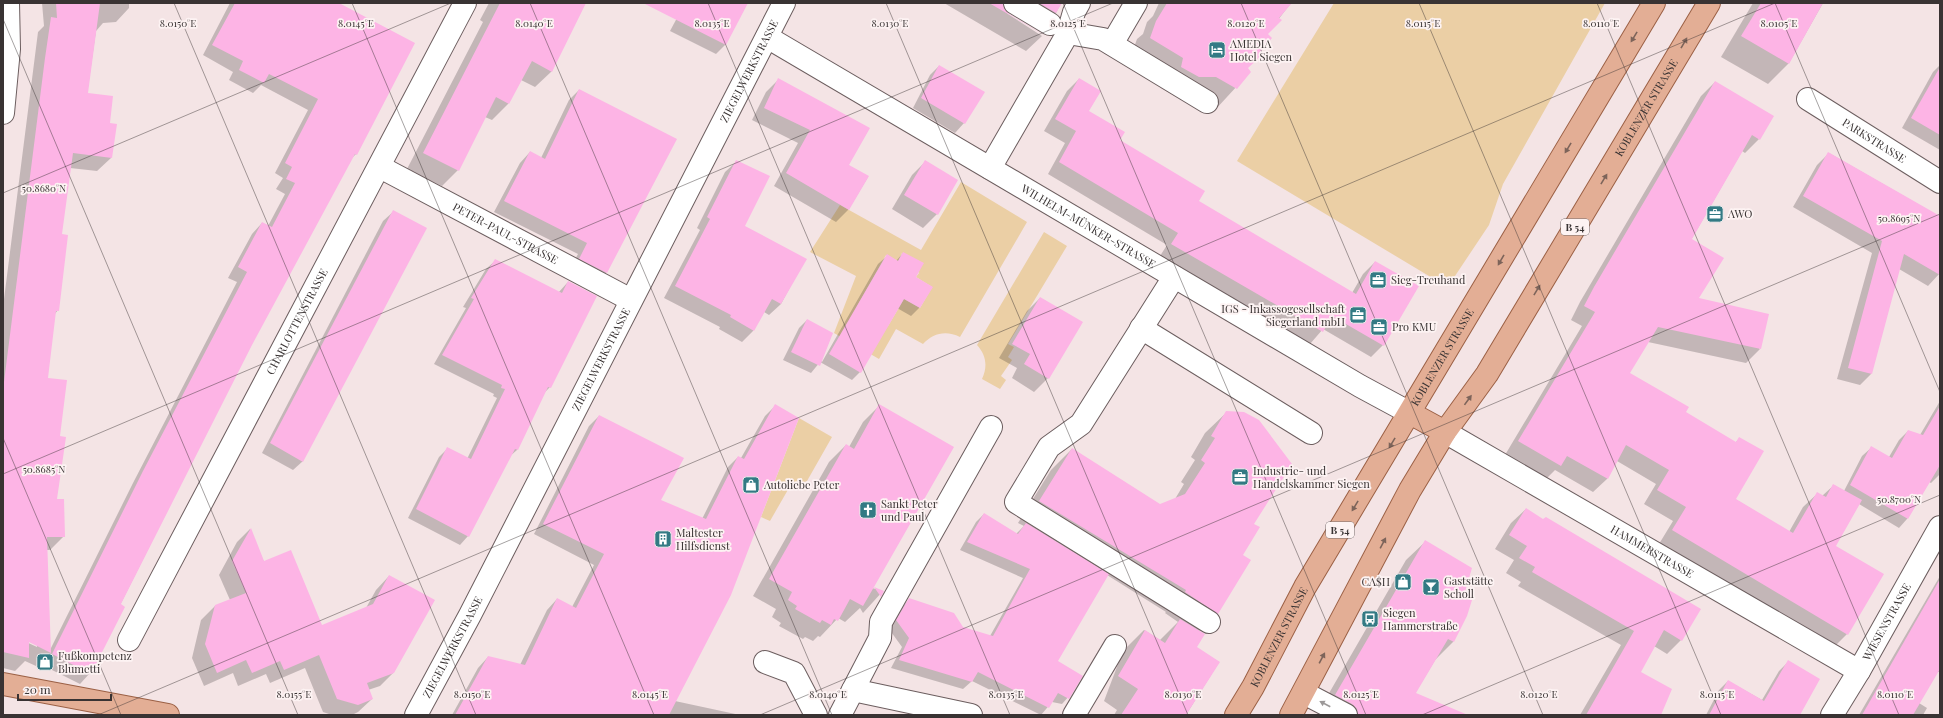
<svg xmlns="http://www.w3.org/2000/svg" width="1943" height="718" font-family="'Playfair Display',serif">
<rect width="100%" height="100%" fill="#f4e4e5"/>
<g fill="#ebcfa5" fill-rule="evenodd">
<path d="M1334 3H1605L1503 184 1489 225 1453 279 1446 283 1439 282 1237 161Z"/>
<path d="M961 182 1027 222 960 337C946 330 933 333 923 344L896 329 879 359 834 333 856 276 810 252 840 205 921 250ZM902 253 919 273 916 277 932 287 920 308 904 299 888 326 856 308 886 255 898 261Z"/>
<path d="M1044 232 1067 246 1008 344 1014 347 1008 357 1012 360 1001 376 1006 380 1000 389 982 379C988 366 986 355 977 345Z"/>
<path d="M799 418 832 437 807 481 799 484 793 481 770 521 761 517Z"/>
</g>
<g fill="#0003" fill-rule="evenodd">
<path d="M42 3H129V8L116 22 103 23 96 31 87 94 109 124 111 158 97 171 70 168 60 235 58 310 54 315 47 378 59 436 56 500 64 536 50 550H46L50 650 133 483 237 282 228 278 252 234 262 223 268 226 285 194 276 189 283 178 275 173 308 110 261 85 253 93 229 80 233 72 203 55 230 3H336L356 154 352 158 251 344 120 605 90 673 80 684 42 665 46 657 36 666 25 661 15 671 3 668V307L38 32 44 26ZM25 639 37 645V647L24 641Z"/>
<path d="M489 3H579L552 71 535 87 521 80 508 104 492 120 485 117 458 170 442 186 407 169 483 22 480 20Z"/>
<path d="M685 3H747L725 45 716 54 670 31Z"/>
<path d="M944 3H1061L1056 13 1039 29 1000 7 1008 14 1042 36 1026 51Z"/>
<path d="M1159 3H1291L1267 34 1247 68 1250 72 1215 110 1194 97 1178 98 1161 88 1162 79 1130 59 1137 39 1143 34 1147 22 1153 16Z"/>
<path d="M1753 3H1823L1789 63 1768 84 1721 57Z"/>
<path d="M1940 65V150L1902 128 1933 72Z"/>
<path d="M939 66 964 123 955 133 913 108 930 75Z"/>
<path d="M779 79 848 165 868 177 848 210 836 222 774 186 798 143 752 120 766 92Z"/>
<path d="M1079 79 1088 111 1118 140 1197 201 1352 293 1363 274 1375 262 1383 345 1371 357 1323 329 1310 344 1160 256 1167 245 1048 174 1065 143 1044 131 1067 91Z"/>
<path d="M1715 82 1759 139 1745 153 1742 151 1691 240 1698 299 1760 349 1746 363 1648 342 1628 374 1684 412 1735 443 1740 438 1735 499 1789 532 1803 507 1817 494 1822 496 1834 485 1844 491 1862 456 1871 448 1889 457 1899 440 1908 431 1920 435 1940 401V474L1931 483 1929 482 1907 519 1899 528 1859 504 1835 546 1847 634 1833 648 1659 544 1673 521 1644 504 1656 484 1617 461 1607 479 1593 492 1555 470 1546 479 1505 455 1582 326 1571 320 1580 302 1701 96Z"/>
<path d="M579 90 606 273 596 283 570 269 578 254 494 212 520 163 530 152 541 158 569 100Z"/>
<path d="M1829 153 1940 217V273L1928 286 1899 269 1871 374 1860 385 1837 379 1872 253 1793 207 1817 165Z"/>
<path d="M737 161 743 226 805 259 781 304 769 315 764 312 753 331 742 342 719 329 720 327 664 298 700 230 697 228 725 172Z"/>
<path d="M925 162 937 214 923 228 892 209 912 175Z"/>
<path d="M393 212 303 461 293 470 262 453 383 221Z"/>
<path d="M903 253 915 277 920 307 911 316 897 308 860 372 852 380 820 362 811 373 783 360 799 328 807 320 822 362 878 264 887 256 896 261Z"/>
<path d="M495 261 558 293 568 282 550 387 544 393 517 450 509 457 468 536 460 545 408 518 439 457 448 448 467 459 497 398 493 396 494 394 434 364 466 308 463 307 486 269Z"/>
<path d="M1040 298 1081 322 1048 378 1034 392 1012 378 1017 368 999 358 1027 311Z"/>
<path d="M880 405 872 588 883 591 863 613 860 608 845 622 838 618 820 637 818 636 813 641 805 637 803 639 779 626 781 623 772 617 776 609 753 596 829 462 846 445 849 447 863 422Z"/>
<path d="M775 406 675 701 740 715H452L478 668 488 657 520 665 547 610 557 599 572 607 594 565 534 534 589 426 599 416 659 501 702 519 728 467 738 457 741 458 765 416Z"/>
<path d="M1227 412 1253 524 1217 613 1199 631 1195 648 1219 662 1186 715H1114L1117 710 1104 701 1123 651 1144 630 1160 640 1178 622 1165 613 1166 612 1107 575 1056 662 1070 695 1062 704 1052 702 1041 715 972 681 963 689 891 668 902 647 889 629 901 608 909 600 962 628 990 636 1023 578 960 550 976 522 984 514 1016 534 1024 526 1018 523 1051 470 1072 449 1160 505 1175 499 1184 484 1181 482 1195 460 1191 457 1205 433Z"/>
<path d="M1526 509 1681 640 1667 654 1654 646 1639 673 1659 715H1580L1621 645 1518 586 1521 582 1506 573 1514 560 1495 549 1511 523Z"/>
<path d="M250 529 264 562 322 627 366 608 376 590 389 576 394 672 380 686 368 690 372 699 358 712 352 715H332L323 712 305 668 270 683 266 674 238 686 233 673 204 686 192 658 201 620 215 606 230 600 219 575 237 542Z"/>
<path d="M1425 542 1463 595 1466 616 1453 642 1435 660 1415 693 1441 715 1317 714 1406 560Z"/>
<path d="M1940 576V672H1937L1919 703 1927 708 1923 715H1859Z"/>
<path d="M1788 662 1798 715H1706L1719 690 1728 681 1762 700 1779 671Z"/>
</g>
<g fill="#fdb4e5">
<path d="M56 3H100L88 93 113 96 110 123 117 124 112 158 73 153 62 234 68 235 59 311H56L48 378 67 380 60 436 66 437 57 499H64L65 537H47L51 653 29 642V658L3 652V390L45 58 51 17 57 18Z"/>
<path d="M235 3H339L415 43 357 155 355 154 252 345 121 604 125 607 91 674 52 654 143 471 247 272 238 267 262 222 272 227 295 183 286 179 292 167 285 163 318 99 269 74 264 83 239 70 243 61 212 45Z"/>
<path d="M500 3H586L552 72 532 61 509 104 496 97 459 171 423 153Z"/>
<path d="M643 3H748L726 45Z"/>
<path d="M989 3H1003L1004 9 1009 14 1044 35Z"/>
<path d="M1039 3H1062L1056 13Z"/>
<path d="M1167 3H1292L1279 18 1282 20 1268 34 1272 38 1259 53 1262 55 1248 68 1251 72 1237 89 1216 77H1199L1181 67 1183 58 1150 38 1156 21Z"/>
<path d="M1761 3H1823L1789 64 1741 36Z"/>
<path d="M939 65 985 92 965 124 921 98Z"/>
<path d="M1940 67V135L1911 118Z"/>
<path d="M778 78 870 128 849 165 869 176 849 210 786 173 810 130 764 108Z"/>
<path d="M1079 78 1101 91 1089 111 1125 132 1120 140 1205 191 1199 201 1356 294 1375 261 1419 286 1384 346 1332 316 1323 332 1171 244 1178 233 1059 162 1076 131 1055 119Z"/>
<path d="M1715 81 1774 116 1760 140 1752 135 1692 239 1724 258 1699 298 1769 314 1761 349 1658 327 1630 373 1689 407 1686 412 1736 442 1739 437 1764 451 1736 499 1793 533 1817 492 1826 497 1833 484 1862 500 1836 546 1884 574 1848 635 1672 530 1686 507 1657 490 1669 470 1626 445 1608 479 1567 456 1561 466 1518 441 1595 312 1584 306 1594 287Z"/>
<path d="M579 89 677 139 607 273 579 259 587 243 504 201 530 151 545 159Z"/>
<path d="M1828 152 1940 216V275L1904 254 1872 374 1848 368 1882 241 1803 196Z"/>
<path d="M736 160 770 176 745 226 807 259 781 304 772 299 754 331 730 317 731 315 675 286 710 219 707 217Z"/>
<path d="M925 160 958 180 938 215 904 195Z"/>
<path d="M393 210 427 228 303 462 270 443Z"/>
<path d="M903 252 924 263 916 277 933 287 920 308 904 299 861 373 829 354 887 254 898 261Z"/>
<path d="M495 259 562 293 568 281 597 296 551 388 548 387 518 450 515 449 469 537 416 509 447 447 471 459 505 389 501 388 502 385 442 355 474 299 471 298Z"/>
<path d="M1040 297 1083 322 1049 379 1024 364 1030 354 1012 344Z"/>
<path d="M807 319 833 333 820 366 791 352Z"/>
<path d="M775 404 799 418 731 595 669 715H455L488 656 525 665 557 598 576 608 604 554 543 524 599 415 684 458 661 500 706 519 738 456 744 459Z"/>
<path d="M879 404 954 447 874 587 884 591 881 597 874 587 863 606 850 599 838 621 834 619 831 625 822 620 820 623 795 609 797 606 788 600 792 592 769 579 846 444 854 449Z"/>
<path d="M1940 406V465L1908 519 1850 485 1871 446 1892 458 1908 430 1923 435Z"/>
<path d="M1226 411 1244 412 1259 420 1292 464 1254 524 1260 527 1243 555 1251 560 1218 614 1185 592 1186 590 1039 501 1072 448 1160 504 1185 494 1205 463 1201 460 1215 438 1211 436Z"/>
<path d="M1526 508 1543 519 1546 517 1701 609 1682 641 1664 630 1641 672 1672 689 1661 715H1586L1634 631 1532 572 1535 567 1519 558 1527 546 1509 535Z"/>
<path d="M984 513 1018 534 1026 523 1109 574 1058 661 1083 676 1069 699 1058 693 1049 708 978 672 972 682 899 660 909 638 896 620 909 598 954 613 963 627 993 636 1030 569 967 542Z"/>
<path d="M251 528 264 561 291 550 322 625 373 604 389 575 435 600 394 673 367 683 373 699 358 705 337 699 319 655 284 670 280 661 252 673 246 660 217 673 205 644 215 605 246 593 232 561Z"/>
<path d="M1425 540 1472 568 1464 595 1472 600 1467 616 1454 642 1448 639 1416 693 1468 715H1358L1357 709 1352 704 1335 695Z"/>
<path d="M1940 579V669L1913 715H1862Z"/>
<path d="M1180 619 1205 634 1197 647 1220 662 1186 715H1121L1138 689 1118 676 1145 630 1165 643Z"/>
<path d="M1788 660 1820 679 1800 715H1709L1728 680 1764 701Z"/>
</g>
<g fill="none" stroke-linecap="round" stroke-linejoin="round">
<defs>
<g id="minor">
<path d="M1015 3 1050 24"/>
<path d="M1068 33 1103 39 1207 102"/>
<path id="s1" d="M767 37 1360 386 1410 413"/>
<path d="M1112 44 1136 3"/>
<path id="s2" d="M1808 99 1940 182"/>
<path d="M3 113 9 49 8 3"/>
<path id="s3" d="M380 167 631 300"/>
<path d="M990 168 1068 33 1074 12 1079 3"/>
<path d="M1174 277 1081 424 1049 447 1016 502 1209 622"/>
<path d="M1141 328 1311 433"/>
<path id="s4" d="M1445 432 1859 671"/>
<path id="s5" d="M129 640 465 3"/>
<path d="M765 662 794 673 816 715"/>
<path d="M853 690 971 715"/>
<path d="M1304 693 1346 715"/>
<path id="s6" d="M416 715 470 615 784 3"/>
<path d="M840 715 880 638 881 622 991 427"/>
<path d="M1074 715 1115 646"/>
<path id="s7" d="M1832 715 1859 671 1940 527"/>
</g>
<g id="major">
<path d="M1410 413 1445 432"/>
<path d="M3 684 168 715"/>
<path id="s8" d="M1236 715 1253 687 1305 587 1654 3"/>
<path id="s9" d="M1291 715 1410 490 1445 432 1487 374 1709 3"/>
</g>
</defs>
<use href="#minor" stroke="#6c5e5f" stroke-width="24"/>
<use href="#major" stroke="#9b6045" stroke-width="24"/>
<use href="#minor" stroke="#fff" stroke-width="22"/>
<use href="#major" stroke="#e3ae95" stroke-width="22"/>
</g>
<defs><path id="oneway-solid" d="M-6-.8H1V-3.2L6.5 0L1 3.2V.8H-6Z"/></defs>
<g fill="#7d645a">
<use href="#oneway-solid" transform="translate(1634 37) rotate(121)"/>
<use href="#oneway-solid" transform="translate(1684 43) rotate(-60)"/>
<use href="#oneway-solid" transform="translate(1568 148) rotate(121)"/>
<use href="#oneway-solid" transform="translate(1604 179) rotate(-59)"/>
<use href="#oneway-solid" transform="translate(1501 260) rotate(120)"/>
<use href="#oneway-solid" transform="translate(1537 290) rotate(-59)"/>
<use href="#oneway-solid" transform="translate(1468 400) rotate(-54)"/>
<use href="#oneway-solid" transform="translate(1392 443) rotate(121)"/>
<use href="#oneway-solid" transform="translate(1355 506) rotate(121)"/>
<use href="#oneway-solid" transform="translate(1383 543) rotate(-62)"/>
<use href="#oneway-solid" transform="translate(1322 658) rotate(-62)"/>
</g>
<use fill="#9c9999" href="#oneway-solid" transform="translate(1325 704) rotate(-152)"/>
<path fill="none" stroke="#393333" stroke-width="1" stroke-opacity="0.45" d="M174 3 476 715M352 3 654 715M530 3 832 715M708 3 1010 715M886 3 1188 715M1063 3 1366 715M1241 3 1543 715M1419 3 1721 715M1597 3 1899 715M1775 3 1940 392M3 19 298 715M3 193 451 3M3 438 121 715M3 474 1113 3M98 715 1775 3M760 715 1940 214M1422 715 1940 495"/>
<defs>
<symbol id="hotel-square" viewBox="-11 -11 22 22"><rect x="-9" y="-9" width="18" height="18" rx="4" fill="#337a84" stroke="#fdf3f3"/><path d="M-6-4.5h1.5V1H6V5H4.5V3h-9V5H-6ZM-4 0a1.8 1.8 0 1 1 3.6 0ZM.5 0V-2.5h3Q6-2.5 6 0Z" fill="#fff"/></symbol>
<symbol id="office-square" viewBox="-11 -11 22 22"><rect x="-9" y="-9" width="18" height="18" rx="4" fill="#337a84" stroke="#fdf3f3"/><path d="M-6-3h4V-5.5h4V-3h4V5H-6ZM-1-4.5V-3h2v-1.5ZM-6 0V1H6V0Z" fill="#fff"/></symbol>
<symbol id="shop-square" viewBox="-11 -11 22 22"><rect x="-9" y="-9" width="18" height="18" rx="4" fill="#337a84" stroke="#fdf3f3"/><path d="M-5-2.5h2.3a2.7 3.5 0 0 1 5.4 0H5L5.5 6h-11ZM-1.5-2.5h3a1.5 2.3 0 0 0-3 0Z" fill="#fff"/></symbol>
<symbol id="church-square" viewBox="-11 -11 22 22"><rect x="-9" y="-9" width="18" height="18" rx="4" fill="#337a84" stroke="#fdf3f3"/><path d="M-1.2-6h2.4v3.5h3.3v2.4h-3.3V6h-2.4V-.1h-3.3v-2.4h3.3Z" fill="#fff"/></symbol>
<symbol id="building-square" viewBox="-11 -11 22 22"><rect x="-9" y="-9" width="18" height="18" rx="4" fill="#337a84" stroke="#fdf3f3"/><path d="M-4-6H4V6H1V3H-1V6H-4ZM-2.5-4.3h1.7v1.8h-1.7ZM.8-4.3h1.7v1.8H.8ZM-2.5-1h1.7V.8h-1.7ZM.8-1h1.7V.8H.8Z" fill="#fff"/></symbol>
<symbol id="bar-square" viewBox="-11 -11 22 22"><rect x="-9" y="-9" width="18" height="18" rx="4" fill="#337a84" stroke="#fdf3f3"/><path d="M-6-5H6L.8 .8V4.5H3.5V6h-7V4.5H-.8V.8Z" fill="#fff"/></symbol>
<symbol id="bus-square" viewBox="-11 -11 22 22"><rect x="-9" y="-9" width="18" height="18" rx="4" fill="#337a84" stroke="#fdf3f3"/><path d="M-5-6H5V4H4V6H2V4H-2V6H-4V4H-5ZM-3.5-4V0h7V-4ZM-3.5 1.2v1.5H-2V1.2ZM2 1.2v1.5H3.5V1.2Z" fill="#fff"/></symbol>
</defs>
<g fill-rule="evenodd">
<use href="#hotel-square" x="1207" y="40" width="20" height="20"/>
<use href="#office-square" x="1705" y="204" width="20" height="20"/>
<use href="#office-square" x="1368" y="270" width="20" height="20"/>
<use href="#office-square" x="1348" y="305" width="20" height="20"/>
<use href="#office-square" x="1369" y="317" width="20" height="20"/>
<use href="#office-square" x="1230" y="467" width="20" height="20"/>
<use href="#shop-square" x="741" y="475" width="20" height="20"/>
<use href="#church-square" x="858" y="500" width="20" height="20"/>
<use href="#building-square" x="653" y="529" width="20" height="20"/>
<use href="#shop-square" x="1393" y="572" width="20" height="20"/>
<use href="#bar-square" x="1421" y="577" width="20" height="20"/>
<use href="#bus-square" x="1360" y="609" width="20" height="20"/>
<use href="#shop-square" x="35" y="652" width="20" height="20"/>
</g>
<g text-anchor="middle" stroke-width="3.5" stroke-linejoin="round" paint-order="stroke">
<g fill="#fdf3f3" stroke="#746d6d" stroke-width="1">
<rect x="1561" y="219" width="28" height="16" rx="3"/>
<rect x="1326" y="522" width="28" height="16" rx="3"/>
</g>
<g font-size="10" font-weight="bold" fill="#393333">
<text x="1575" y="231">B 54</text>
<text x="1340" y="534">B 54</text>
</g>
<g font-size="11" fill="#393333" stroke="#fdf3f3" text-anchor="start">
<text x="1230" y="48">AMEDIA<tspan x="1230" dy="13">Hotel Siegen</tspan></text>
<text x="1728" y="218">AWO</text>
<text x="1391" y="284">Sieg-Treuhand</text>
<text x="1345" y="313" text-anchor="end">IGS - Inkassogesellschaft<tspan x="1345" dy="13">Siegerland mbH</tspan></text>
<text x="1392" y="331">Pro KMU</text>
<text x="1253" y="475">Industrie- und<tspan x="1253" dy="13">Handelskammer Siegen</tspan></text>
<text x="764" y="489">Autoliebe Peter</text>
<text x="881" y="508">Sankt Peter<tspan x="881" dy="13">und Paul</tspan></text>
<text x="676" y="537">Maltester<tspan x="676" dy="13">Hilfsdienst</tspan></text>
<text x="1444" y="585">Gaststätte<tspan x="1444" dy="13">Scholl</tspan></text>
<text x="1390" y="586" text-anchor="end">CA$H</text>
<text x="1383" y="617">Siegen<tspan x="1383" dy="13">Hammerstraße</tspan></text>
<text x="58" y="660">Fußkompetenz<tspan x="58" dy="13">Blumetti</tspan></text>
</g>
<g font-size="11" fill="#393333" stroke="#fdf3f3">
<text dy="4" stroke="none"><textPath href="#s6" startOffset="725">ZIEGELWERKSTRASSE</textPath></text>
<text dy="4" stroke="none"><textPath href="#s9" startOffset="704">KOBLENZER STRASSE</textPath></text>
<text dy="4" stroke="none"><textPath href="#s2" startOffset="78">PARKSTRASSE</textPath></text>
<text dy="4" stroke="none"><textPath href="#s1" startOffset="373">WILHELM-MÜNKER-STRASSE</textPath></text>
<text dy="4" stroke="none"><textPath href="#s3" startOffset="142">PETER-PAUL-STRASSE</textPath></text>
<text dy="4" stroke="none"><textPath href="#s5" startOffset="360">CHARLOTTENSTRASSE</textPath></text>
<text dy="4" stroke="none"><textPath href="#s8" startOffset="413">KOBLENZER STRASSE</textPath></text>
<text dy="4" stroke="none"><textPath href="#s6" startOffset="401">ZIEGELWERKSTRASSE</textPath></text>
<text dy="4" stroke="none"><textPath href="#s4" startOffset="239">HAMMERSTRASSE</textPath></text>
<text dy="4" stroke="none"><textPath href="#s7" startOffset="108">WIESENSTRASSE</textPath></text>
<text dy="4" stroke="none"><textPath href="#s8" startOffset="89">KOBLENZER STRASSE</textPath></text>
<text dy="4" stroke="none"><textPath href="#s6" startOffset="77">ZIEGELWERKSTRASSE</textPath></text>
</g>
</g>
<g font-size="10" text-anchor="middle" fill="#393333" stroke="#fdf3f3" stroke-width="3.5" stroke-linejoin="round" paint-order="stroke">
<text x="178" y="27">8.0150°E</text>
<text x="356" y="27">8.0145°E</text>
<text x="534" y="27">8.0140°E</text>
<text x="712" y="27">8.0135°E</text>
<text x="890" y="27">8.0130°E</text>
<text x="1068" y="27">8.0125°E</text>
<text x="1246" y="27">8.0120°E</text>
<text x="1423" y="27">8.0115°E</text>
<text x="1601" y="27">8.0110°E</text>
<text x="1779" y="27">8.0105°E</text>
<text x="44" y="192">50.8680°N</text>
<text x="1899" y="222">50.8695°N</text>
<text x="44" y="473">50.8685°N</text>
<text x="1899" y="503">50.8700°N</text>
<text x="294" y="698">8.0155°E</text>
<text x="472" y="698">8.0150°E</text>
<text x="650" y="698">8.0145°E</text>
<text x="828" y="698">8.0140°E</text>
<text x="1006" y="698">8.0135°E</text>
<text x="1183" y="698">8.0130°E</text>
<text x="1361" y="698">8.0125°E</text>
<text x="1539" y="698">8.0120°E</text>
<text x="1717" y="698">8.0115°E</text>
<text x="1895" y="698">8.0110°E</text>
</g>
<rect width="1943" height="718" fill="none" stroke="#393333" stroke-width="8"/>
<path d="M18 694v6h93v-6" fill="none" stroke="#393333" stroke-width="2"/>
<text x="24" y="694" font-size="12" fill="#393333" stroke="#fdf3f3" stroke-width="3" paint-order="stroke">20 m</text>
</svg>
